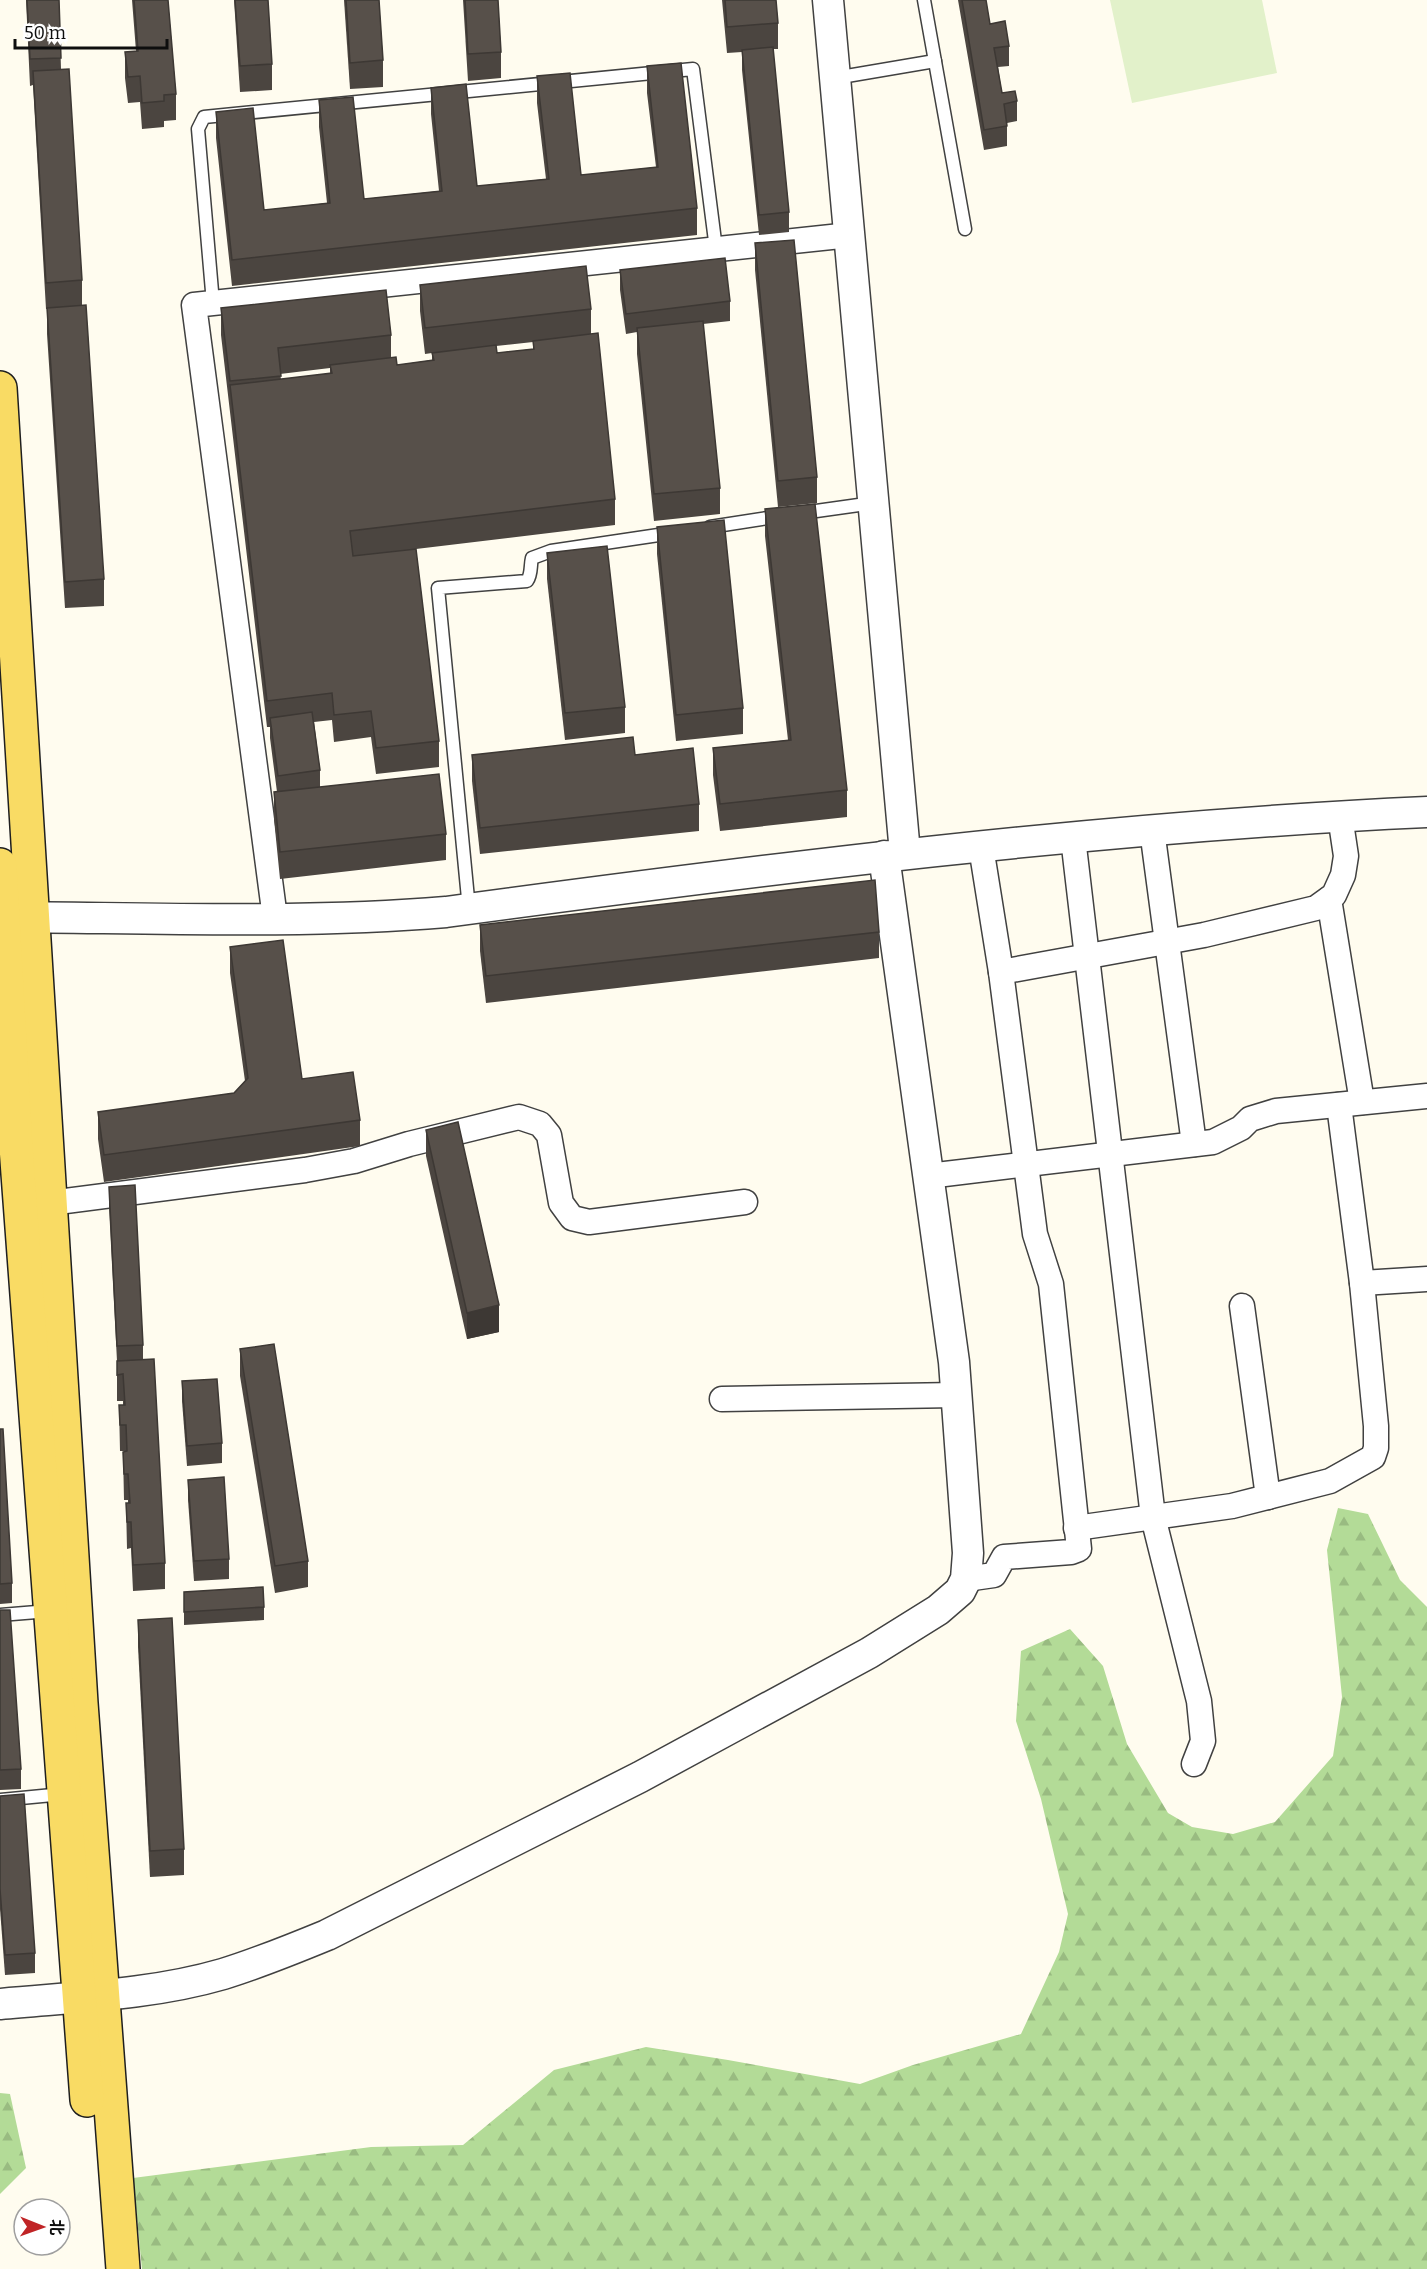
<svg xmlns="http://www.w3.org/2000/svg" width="1427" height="2269" font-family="Bitter,'Noto Sans SC',serif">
<defs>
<pattern id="forest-firs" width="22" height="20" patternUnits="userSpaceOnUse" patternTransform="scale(1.5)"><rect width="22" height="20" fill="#b3db97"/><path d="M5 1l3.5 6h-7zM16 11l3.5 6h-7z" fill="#99bb81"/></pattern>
</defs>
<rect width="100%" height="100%" fill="#fffcef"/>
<g fill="url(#forest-firs)">
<path d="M1338 1508 1368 1514 1400 1580 1427 1607V2269H142L133 2178 371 2147 463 2145 554 2070 646 2047 728 2060 860 2084 913 2065 1021 2034 1059 1952 1068 1914 1041 1799 1016 1721 1021 1651 1070 1629 1103 1666 1127 1744 1168 1813 1192 1827 1233 1834 1275 1822 1333 1756 1342 1697 1327 1550Z"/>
<path d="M0 2093 10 2094 26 2168 0 2194Z"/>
</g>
<path fill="#e2f1ca" d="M1110 0H1262L1277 73 1132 103Z"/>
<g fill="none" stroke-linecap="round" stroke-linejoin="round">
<defs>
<g id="service">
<path d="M924 0 965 229"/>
<path d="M835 78 935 61"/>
<path d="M213 303 198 129 204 117 693 69 716 249"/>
<path d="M802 513 873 503"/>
<path d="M710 527 781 516"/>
<path d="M469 909 438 588 527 581C532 574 530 566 532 558L551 551 672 533"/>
<path d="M0 1615 49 1611"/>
<path d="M0 1800 63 1794"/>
</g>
<g id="minor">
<path d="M1152 830 1194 1144"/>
<path d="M1073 838 1153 1517 1199 1701 1203 1741 1194 1764"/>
<path d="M1329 899 1362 1102"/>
<path d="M275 918 194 305 850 235"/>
<path d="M1001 972 1204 935 1316 908 1334 895 1343 875 1346 856 1340 816"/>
<path d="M928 1176 1213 1142 1241 1128 1250 1119 1276 1111 1427 1096"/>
<path d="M50 1203 305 1170 354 1161 409 1144 519 1117 540 1124 549 1135 561 1203 572 1218 589 1222 745 1202"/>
<path d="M1362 1283 1427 1279"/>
<path d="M1242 1306 1268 1497"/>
<path d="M722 1399 956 1395"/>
<path d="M1076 1528 1232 1506 1330 1481 1373 1457 1376 1448V1426L1362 1283 1339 1105"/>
<path d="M966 1579 994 1575 1004 1557 1071 1552 1079 1549 1051 1284 1035 1234 1001 972 981 847"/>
</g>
<g id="tertiary">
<path d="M828 0 905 853"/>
<path d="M8 917C154 918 301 924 446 912 772 868 1099 827 1427 812"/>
<path d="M0 2004C74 1997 151 1995 223 1974 259 1963 293 1949 327 1935L640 1777 869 1653 938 1610 960 1591 966 1579 968 1553 954 1362 884 856"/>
</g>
<g id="primary">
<path d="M0 388 81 1703 123 2269"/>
<path d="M0 865 16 1147 87 2100"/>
</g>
</defs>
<use href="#service" stroke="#414141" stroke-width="15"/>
<use href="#minor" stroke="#414141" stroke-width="27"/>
<use href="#tertiary" stroke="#414141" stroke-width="33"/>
<use href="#primary" stroke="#1f1f1f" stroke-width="36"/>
<use href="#service" stroke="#fff" stroke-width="12"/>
<use href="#minor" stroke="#fff" stroke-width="24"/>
<use href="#tertiary" stroke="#fff" stroke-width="30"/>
<use href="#primary" stroke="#f9db64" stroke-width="33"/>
</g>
<g fill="#4b4540" fill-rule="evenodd">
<path d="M26 0H59L61 69 82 280V305L104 579V606L65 608 47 334V309H46L33 85 30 86Z"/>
<path d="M132 0H168L176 94V120L164 121V127L142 129 140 102 128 103 125 78V52L136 51Z"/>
<path d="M234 0H268L272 64V90L240 92Z"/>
<path d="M344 0H379L383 60V87L350 89Z"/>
<path d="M463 0H498L501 52V78L468 81Z"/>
<path d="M722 0H776L778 23V49H773L789 212V232L759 235 742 70V52L727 53Z"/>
<path d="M958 0H986L990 24 1009 46V66L998 67 1002 93 1017 101V121L1007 123V146L984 150Z"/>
<path d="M647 66 697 208V235L232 286 216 138V112L264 210 327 203 319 127V100L364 199 439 191 431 114V88L477 186 546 179 537 103V76L581 175 656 167 647 93Z"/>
<path d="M755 243 817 477V503L778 507 755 270Z"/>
<path d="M620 270 730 301V321L703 324 720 488V514L654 521 637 354V332L626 334 620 290Z"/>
<path d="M420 285 591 309V334L615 499V525L416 549 439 741V767L376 774 371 737 334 742 332 720 314 722 320 770V787L446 834V860L280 879 274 819V792H277L270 738V727H267L230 412 221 335V308L391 335V358L397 365 432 360V353L425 354 420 311ZM533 342V349L497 353 496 346ZM330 368V374L281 379 280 374Z"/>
<path d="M765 509 847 790V817L720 831 713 775V748L788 740 765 536Z"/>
<path d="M657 527 743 708V734L676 741 657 554Z"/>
<path d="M547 553 625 707V733L565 740 547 579Z"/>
<path d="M472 755H635L699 804V831L480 854 472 781Z"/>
<path d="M480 925 879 932V958L486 1003 480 951Z"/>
<path d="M230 947 302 1079 360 1120V1146L104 1182 98 1139V1112L234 1093 245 1081 230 973Z"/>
<path d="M426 1130 499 1332 467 1339 426 1156Z"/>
<path d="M109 1187 143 1345V1360L165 1563V1589L133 1591 131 1548 127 1549 126 1503H128V1500H124L123 1452 126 1451H120L119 1405H123V1401H117V1361L109 1207Z"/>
<path d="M240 1349 308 1561V1587L275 1593 240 1376Z"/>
<path d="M182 1381 222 1443V1463L187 1466 182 1401Z"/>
<path d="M0 1429 12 1583V1603L0 1604Z"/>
<path d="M188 1480 229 1559V1579L194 1581 188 1500Z"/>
<path d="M184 1592 264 1607V1620L184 1625Z"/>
<path d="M0 1610 21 1769V1789L0 1790Z"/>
<path d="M138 1620 184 1849V1875L150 1877 138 1647Z"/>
<path d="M0 1796 35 1953V1973L5 1975 0 1909Z"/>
</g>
<path fill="#3d3834" d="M499 1305V1332L467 1339V1313Z"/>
<g fill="#57504a" stroke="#3d3834" stroke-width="1.5">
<path d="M27 0H59L61 58 30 59Z"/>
<path d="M134 0H168L176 94 164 95V101L142 103 140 76 128 77 125 52 138 51Z"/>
<path d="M235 0H268L272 64 240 66Z"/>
<path d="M346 0H379L383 60 350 63Z"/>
<path d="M465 0H498L501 52 468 54Z"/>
<path d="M725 0H776L778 23 727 27Z"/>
<path d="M962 0H986L990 24 1005 21 1009 46 994 48 1002 93 1015 91 1017 101 1004 104 1007 126 984 130Z"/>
<path d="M773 47 789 212 759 215 742 50Z"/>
<path d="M681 63 697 208 232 260 216 112 253 108 264 210 330 203 319 100 353 97 364 199 442 191 431 88 466 84 477 186 549 179 537 76 570 73 581 175 658 167 647 66Z"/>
<path d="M69 69 82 280 46 283 33 71Z"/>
<path d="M794 240 817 477 778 481 755 243Z"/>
<path d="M725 258 730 301 626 314 620 270Z"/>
<path d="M586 266 591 309 425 328 420 285Z"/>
<path d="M386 290 391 335 278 348 281 376 230 381 221 308Z"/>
<path d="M86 305 104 579 65 582 47 308Z"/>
<path d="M703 321 720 488 654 494 637 328Z"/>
<path d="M598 333 615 499 350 531 353 556 416 549 439 741 376 748 371 711 334 715 332 693 267 701 230 385 332 373 330 365 396 357 397 365 434 360 432 353 496 345 497 353 534 349 533 341Z"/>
<path d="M815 504 847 790 720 804 713 748 791 740 765 509Z"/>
<path d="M724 520 743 708 676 715 657 527Z"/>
<path d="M607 546 625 707 565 713 547 553Z"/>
<path d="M312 712 320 770 278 776 270 718Z"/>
<path d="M633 737 635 755 693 748 699 804 480 828 472 755Z"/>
<path d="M439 774 446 834 280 852 274 792Z"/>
<path d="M875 880 879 932 486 976 480 925Z"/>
<path d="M283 940 302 1079 353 1072 360 1120 104 1155 98 1112 234 1093 248 1078 230 947Z"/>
<path d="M458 1122 499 1305 467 1313 426 1130Z"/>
<path d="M135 1185 143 1345 117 1346 109 1187Z"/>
<path d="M274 1344 308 1561 275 1566 240 1349Z"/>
<path d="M154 1359 165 1563 133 1565 131 1522H127L126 1503H130L128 1474H124L123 1452 127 1451 126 1425H120L119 1405H125L123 1374 117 1375V1361Z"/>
<path d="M217 1379 222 1443 187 1446 182 1381Z"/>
<path d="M0 1429H3L12 1583 0 1584Z"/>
<path d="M224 1477 229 1559 194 1561 188 1480Z"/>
<path d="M263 1587 264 1607 184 1612V1592Z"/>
<path d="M0 1610H10L21 1769 0 1770Z"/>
<path d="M172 1618 184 1849 150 1851 138 1620Z"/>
<path d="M24 1794 35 1953 5 1955 0 1889V1796Z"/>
</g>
<g transform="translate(42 2227) rotate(91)"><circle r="28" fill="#ffffff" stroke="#9f9f9f" stroke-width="1.5"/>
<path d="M0-4.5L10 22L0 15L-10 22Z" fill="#c02426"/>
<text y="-9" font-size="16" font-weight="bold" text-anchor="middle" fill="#0e0e0e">北</text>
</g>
<path d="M15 39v9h152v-9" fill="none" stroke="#0e0e0e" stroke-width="3"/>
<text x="24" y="39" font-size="18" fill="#0e0e0e" stroke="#ffffff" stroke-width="4.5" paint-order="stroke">50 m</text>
</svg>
